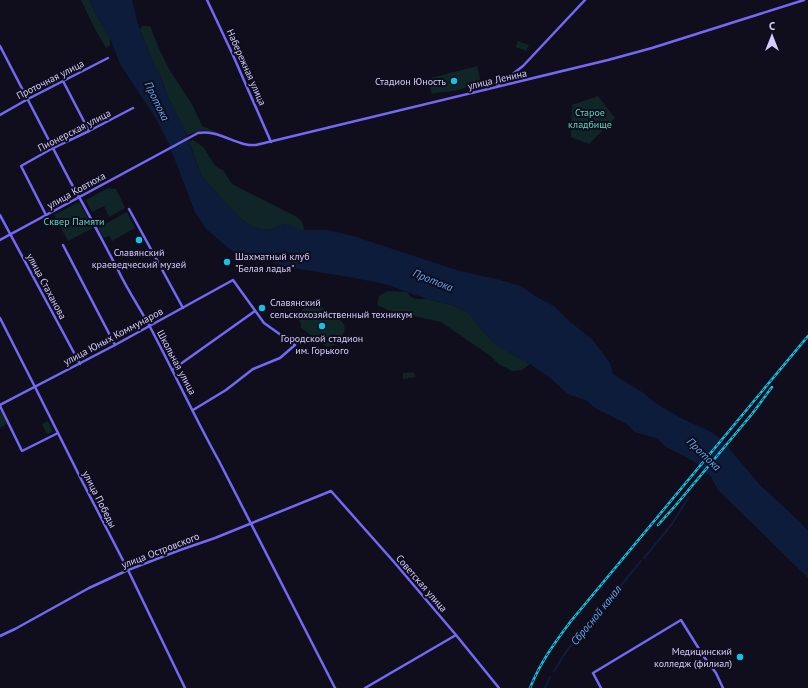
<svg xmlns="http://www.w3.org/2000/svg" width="808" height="688" font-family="'PT Sans',sans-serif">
<rect width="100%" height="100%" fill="#100d1c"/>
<g fill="#102626">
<path d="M81 0H90L94 11 110 38V45L106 48 94 27Z"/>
<path d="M142 26H150L159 49 169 69 193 106 202 126 219 133V134L204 130 187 135 168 97 161 77 154 65 140 29Z"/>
<path d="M518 41 529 45 526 51 516 47Z"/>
<path d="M477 66 481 83C468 86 454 93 442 92L432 94 427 79Z"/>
<path d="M598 96 615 118 589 144 571 137 572 105Z"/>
<path d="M193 140C197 142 201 145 204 148 210 156 213 168 223 170L232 184 295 216C301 220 304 223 304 230H297L285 224 269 230 256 228 242 220 211 187 201 175 189 141Z"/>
<path d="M108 188 116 189 125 208 109 217 104 206 92 212 86 200Z"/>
<path d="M79 202 93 228 68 241 54 215Z"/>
<path d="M127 212 135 228 112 241 109 236 104 238 98 228Z"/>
<path d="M388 291 407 292 411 297 417 299H427L452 305 469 313 478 325 495 344 530 364 522 370 512 371 499 364 489 355 441 322 388 310 377 305 379 296Z"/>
<path d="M311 305 317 307 319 305C325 310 337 317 342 322 346 326 345 332 342 337 339 343 334 346 327 347L300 327 301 325C297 316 301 307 311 305Z"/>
<path d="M414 372 415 377 403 379V373Z"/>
<path d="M0 410 7 424 0 428Z"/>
<path d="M48 421 53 432 47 434 42 424Z"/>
</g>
<path fill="#0e1c3b" d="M90 0H132L138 24 154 65 161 77 168 97 183 126 201 175 211 187 242 220 256 228 269 230 285 224 293 226 297 230H328L353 236 460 271 500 280 521 286 538 298 554 306 570 322 592 339 610 363 613 374 642 392 657 404 681 418 713 433 723 441 759 484 798 520 808 531V578L718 490 711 477 695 462 666 447 658 439 635 432 627 424 595 408 587 401 568 394 549 377 528 363 503 349 495 344 478 325 469 313 452 305 427 299 385 284 349 277 292 268 245 254 232 251 206 229 195 212 168 142 158 122 120 64 110 38 94 11Z"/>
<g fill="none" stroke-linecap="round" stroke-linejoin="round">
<g stroke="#0e1c3b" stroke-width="2">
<path d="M644 558 672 524 688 498"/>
<path d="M554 671 566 652 641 561"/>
<path d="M545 688 550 677"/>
</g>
<g stroke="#7469f5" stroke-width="2.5">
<path d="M207 0 232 53 271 142"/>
<path d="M0 46 70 181C87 210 102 240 118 270 127 289 139 307 149 325 173 370 194 416 219 461L335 688"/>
<path d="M63 81 89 131"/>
<path d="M497 86 523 66 585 0"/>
<path d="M0 115 28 99 108 58"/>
<path d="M129 209 183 308"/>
<path d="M0 215 80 364"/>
<path d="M46 215 21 166 53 148 89 131 133 108"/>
<path d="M0 240 198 133C214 130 229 140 244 144L249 145H256L608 60 652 48 804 0"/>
<path d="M63 245 115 345"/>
<path d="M0 318 35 387 81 479 128 570 185 688"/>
<path d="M172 370 255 311"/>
<path d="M0 405 115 345 233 280 238 287 264 323 295 345 280 358 253 369 226 390 193 410"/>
<path d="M0 406 22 451 58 433"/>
<path d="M0 636 15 629 89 588 128 570 180 550 215 538 331 491 394 562 456 635 499 688"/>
<path d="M365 688 456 635"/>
<path d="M601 688 593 673 681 620 704 657 716 673 723 688"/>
</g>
<defs>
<g id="rail">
<path d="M658 525 676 505 752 414 772 387"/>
<path d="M530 688C540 663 555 642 571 621L808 336"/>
</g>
</defs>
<use href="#rail" stroke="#0fc4e4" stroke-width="2.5"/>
<use href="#rail" stroke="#100d1c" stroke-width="1" stroke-dasharray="3" stroke-linecap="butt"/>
</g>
<g fill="#0fc4e4" stroke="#100d1c" stroke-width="1.5">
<circle cx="454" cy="81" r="4"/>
<circle cx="139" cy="240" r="4"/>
<circle cx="227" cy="262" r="4"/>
<circle cx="262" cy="308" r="4"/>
<circle cx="322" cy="326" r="4"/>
<circle cx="740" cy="657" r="4"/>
</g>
<g text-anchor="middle" stroke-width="4" stroke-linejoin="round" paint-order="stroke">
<g font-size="10" fill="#d4ccfc" stroke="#100d1c">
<text transform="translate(247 67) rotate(66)" y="4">Набережная улица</text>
<text transform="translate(50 79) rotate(-27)" y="4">Проточная улица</text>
<text transform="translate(497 79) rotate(-13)" y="4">улица Ленина</text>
<text transform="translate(74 130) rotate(-27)" y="4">Пионерская улица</text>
<text transform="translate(76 190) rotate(-29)" y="4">улица Ковтюха</text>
<text transform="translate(47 286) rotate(62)" y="4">улица Стаханова</text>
<text transform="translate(113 336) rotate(-28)" y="4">улица Юных Коммунаров</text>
<text transform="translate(177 362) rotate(62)" y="4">Школьная улица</text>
<text transform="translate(100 499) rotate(63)" y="4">улица Победы</text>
<text transform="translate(160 550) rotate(-21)" y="4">улица Островского</text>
<text transform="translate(422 583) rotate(49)" y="4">Советская улица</text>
</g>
<g font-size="10" fill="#d4ccfc" stroke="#100d1c" text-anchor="end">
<text x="446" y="85">Стадион Юность</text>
<text x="139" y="256" text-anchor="middle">Славянский<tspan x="139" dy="12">краеведческий музей</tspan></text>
<text x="235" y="260" text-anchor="start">Шахматный клуб<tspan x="235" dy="12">"Белая ладья"</tspan></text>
<text x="270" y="306" text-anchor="start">Славянский<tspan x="270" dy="12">сельскохозяйственный техникум</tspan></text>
<text x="322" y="342" text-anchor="middle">Городской cтадион<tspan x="322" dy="12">им. Горького</tspan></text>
<text x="732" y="655">Медицинский<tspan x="732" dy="12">колледж (филиал)</tspan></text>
</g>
<g font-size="10" fill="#5ed6be" stroke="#100d1c">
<text x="590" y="116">Старое<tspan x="590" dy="12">кладбище</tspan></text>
<text x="74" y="225">Сквер Памяти</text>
</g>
<g font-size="11" font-style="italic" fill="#61a9f5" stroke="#100d1c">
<text transform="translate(157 101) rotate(64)" y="4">Протока</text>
<text transform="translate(433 280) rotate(22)" y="4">Протока</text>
<text transform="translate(704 454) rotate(44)" y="4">Протока</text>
<text transform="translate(596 615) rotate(-51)" y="4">Сбросной канал</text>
</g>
</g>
<g transform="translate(772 36)" stroke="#100d1c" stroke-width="3" paint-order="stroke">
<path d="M0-3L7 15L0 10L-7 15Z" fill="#d4ccfc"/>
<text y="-6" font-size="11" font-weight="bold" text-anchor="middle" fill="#d4ccfc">С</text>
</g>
</svg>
